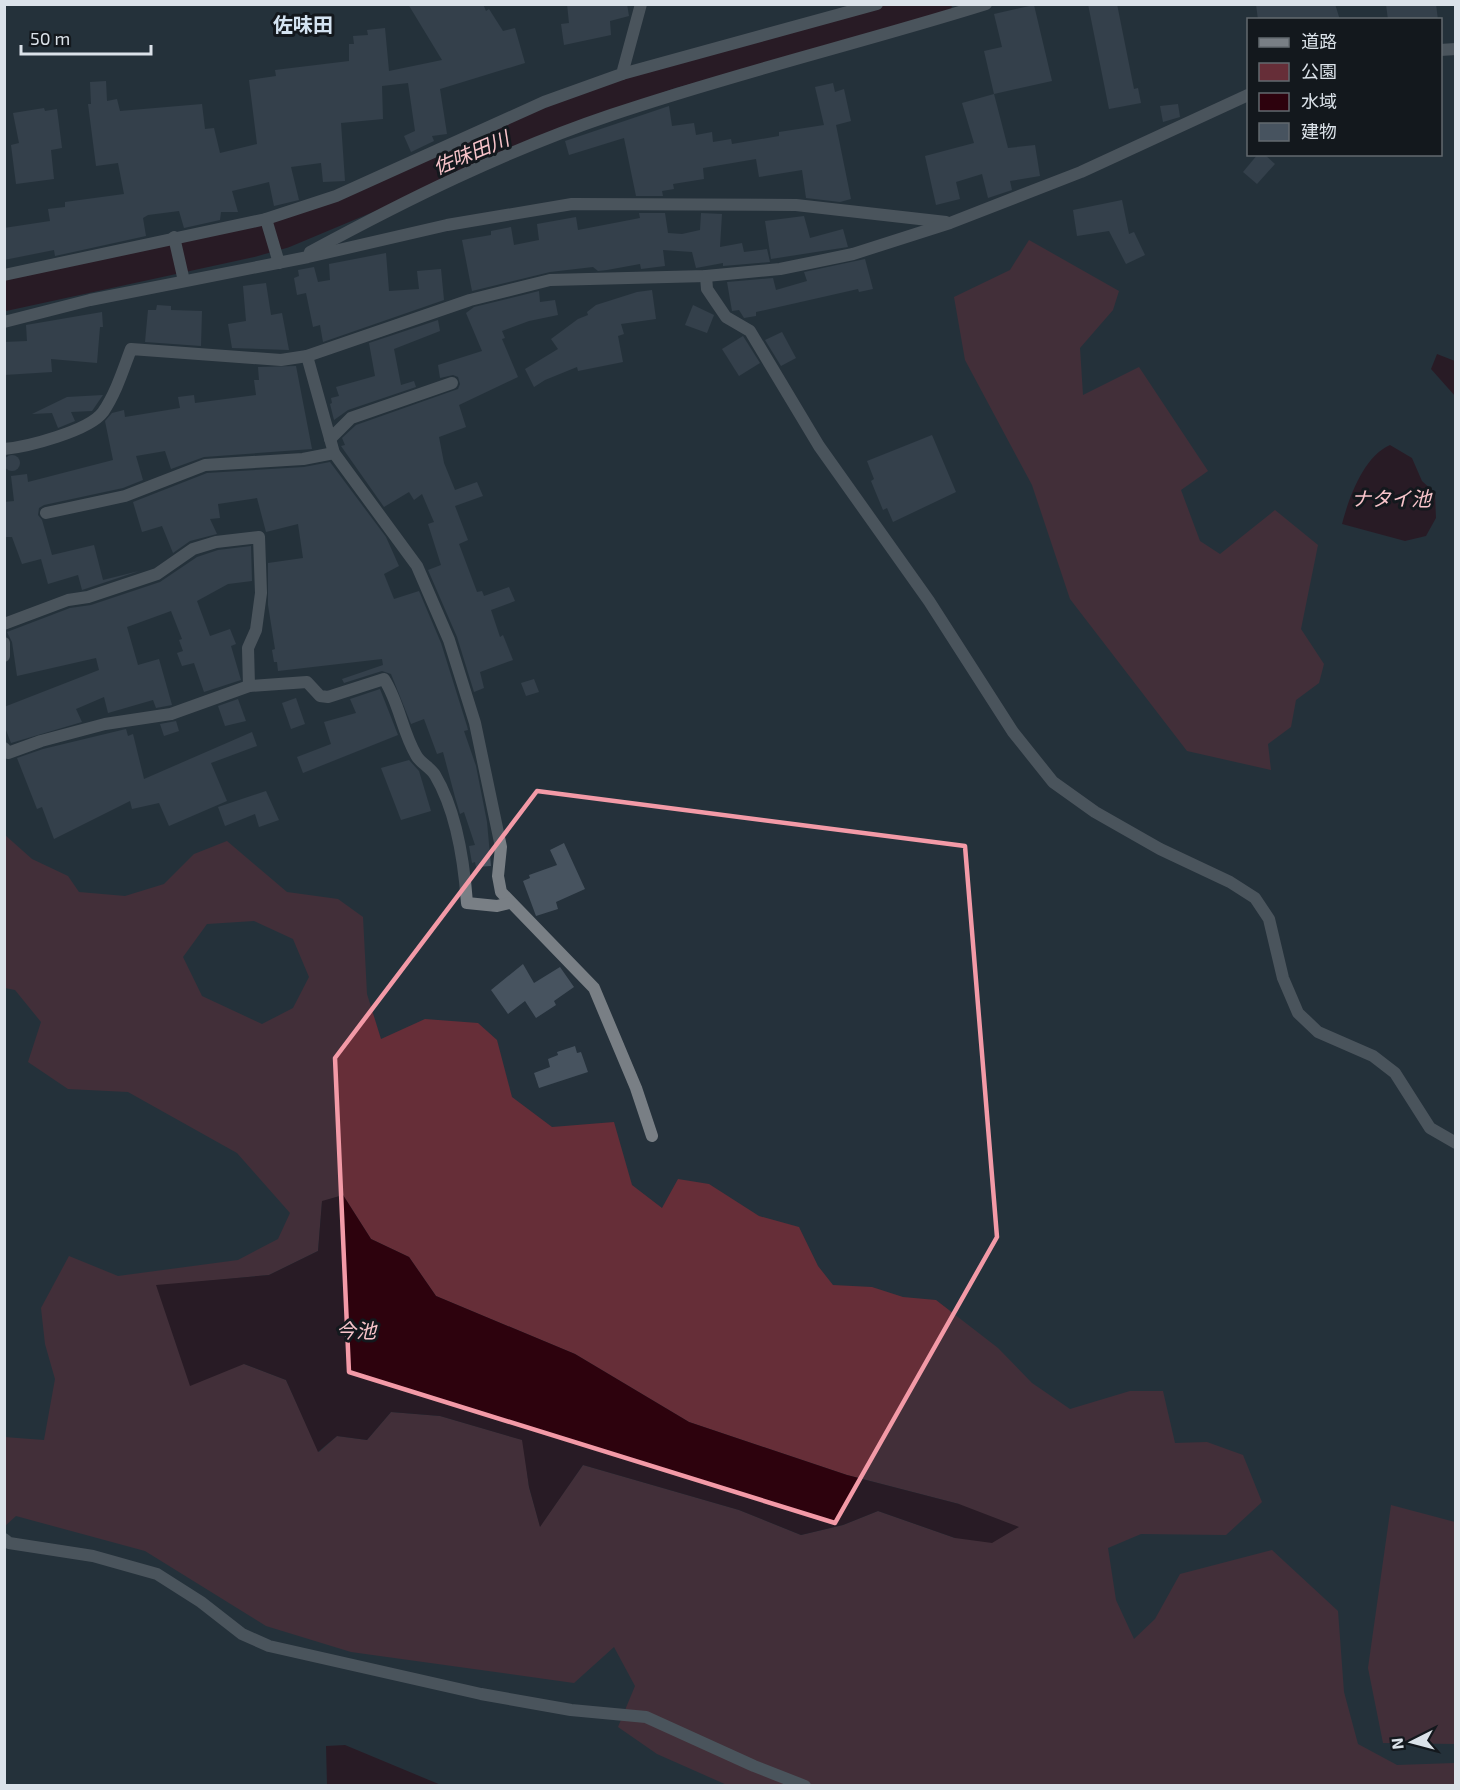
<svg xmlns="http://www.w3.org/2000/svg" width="1460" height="1790" font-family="'Exo 2','Noto Sans JP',sans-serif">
<rect width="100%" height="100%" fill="#25313b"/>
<g fill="#662e38" fill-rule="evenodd">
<path d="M1029 240 1119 291 1113 310 1080 348 1083 395 1139 367 1208 471 1181 490 1200 541 1220 554 1275 510 1318 545 1301 629 1324 664 1319 683 1296 700 1291 727 1268 744 1271 770 1187 751 1070 599 1032 485 965 360 954 297 1010 270Z"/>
<path d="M5 835 32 859 68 876 79 892 125 896 164 884 194 854 227 841 287 892 338 899 363 917 367 994 381 1039 425 1019 478 1023 497 1040 512 1097 552 1127 614 1122 632 1185 662 1208 678 1179 709 1184 759 1216 799 1227 818 1266 833 1285 872 1287 903 1297 936 1300 998 1348 1032 1383 1070 1409 1130 1391H1163L1175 1443 1207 1442 1243 1455 1262 1502 1226 1535 1141 1534 1108 1548 1116 1600 1134 1639 1155 1619 1180 1574 1272 1550 1338 1611 1344 1692 1358 1744 1397 1765 1455 1763V1785H727L657 1754 618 1727 635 1686 614 1647 574 1683 351 1652 266 1626 145 1551 16 1516 5 1526 4 1437 44 1440 55 1379 45 1344 41 1308 69 1256 118 1276 238 1260 278 1239 290 1213 237 1153 128 1092 68 1089 28 1062 41 1022 15 990 5 988ZM254 921 293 939 309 977 293 1008 262 1024 202 996 183 957 207 924ZM343 1195 371 1239 409 1257 436 1296 575 1354 689 1422 847 1475 959 1504 955 1538 878 1511 843 1525 801 1535 739 1510 583 1465 540 1526 529 1487 523 1440 440 1416 391 1412 367 1440 337 1436 319 1452 286 1380 244 1364 157 1286 269 1275 318 1251 322 1202Z"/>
<path d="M1391 1505 1455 1522V1744L1383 1743 1368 1668Z"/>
</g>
<g fill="#2d020d">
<path d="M1437 354 1455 361V396L1431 369Z"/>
<path d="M1390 445 1412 458 1422 481 1435 493 1436 518 1426 536 1405 541 1342 524C1349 497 1364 456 1390 445Z"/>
<path d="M343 1195 371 1239 409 1257 436 1296 575 1354 689 1422 847 1475 959 1504 1019 1527 992 1543 955 1538 878 1511 843 1525 801 1535 739 1510 583 1465 540 1527 529 1487 522 1440 440 1416 391 1412 367 1440 337 1436 318 1452 286 1380 244 1364 190 1386 156 1285 269 1275 318 1251 322 1201Z"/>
<path d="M345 1745 441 1785H327L326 1746Z"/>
</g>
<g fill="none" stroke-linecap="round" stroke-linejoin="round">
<path stroke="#2d020d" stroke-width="32" d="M4 295 252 241 284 232 622 90 673 72 936 4"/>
</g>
<g fill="#47535f">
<path d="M408 4H483L486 11 489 9 503 31 515 28 525 63 440 89 447 134 432 136 434 141 411 152 404 136 415 131 408 83 382 86 383 119 341 123 345 181 323 182 321 163 291 167 299 200 274 206 269 182 232 191 238 212H221L220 220 184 228 179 211 148 215 143 218 146 236 55 256 54 250 4 260V228L50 221 48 209 65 207V202L124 194 118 163 96 166 88 104H91L90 82 106 81 107 101 117 99 120 111 202 104 205 129 214 128 220 153 257 144 249 80 276 76 275 70 349 61V44H354L353 36 368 35 367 30 385 28 389 71 442 60Z"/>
<path d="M567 4H627L629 16 610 21 611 35 564 45 561 24 569 23Z"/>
<path d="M1088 4H1117L1134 89 1138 88 1141 103 1109 109Z"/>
<path d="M1256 4H1335L1340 20H1258Z"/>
<path d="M1386 4H1436L1438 20H1388Z"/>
<path d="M1034 5 1052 81 994 94 1008 148 1035 145 1040 176 1010 181 1012 190 988 198 982 174 956 182 960 199 936 205 925 156 974 143 962 103 994 94 984 51 1002 47 994 14Z"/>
<path d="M833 83 835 92 844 89 851 121 836 125 851 199 840 202 806 198 802 170 759 177 756 159 703 168 704 179 673 184 674 189 662 191 663 196H636L624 138 569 155 565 141 669 106 672 126 694 123 696 135 712 132 713 142 731 139 732 144 779 136V132L824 125 815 87Z"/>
<path d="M1178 104 1180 117 1163 122 1160 106Z"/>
<path d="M44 108 45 111 57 109 62 148 51 150 54 179 16 184 11 145 19 143 13 113Z"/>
<path d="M1258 154H1264L1275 164 1257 184 1243 172Z"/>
<path d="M1122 200 1129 234 1134 232 1145 255 1126 264 1109 231 1077 236 1073 210Z"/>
<path d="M639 213H665L668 233 682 234 700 230 701 213 722 214 720 247 742 243 744 252 767 249 770 262 723 266V263L696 268 692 252 663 250 665 266 641 269 640 264 607 270 598 271 593 267 550 272 472 291 462 240 491 235V231L511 227 514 245 539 240 537 224 576 217 578 230 640 218Z"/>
<path d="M804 216 810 238 843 229 848 247 771 259 765 221Z"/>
<path d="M386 253 389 291 419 289 417 271 441 269 444 300 323 342 320 325 313 327 306 293 297 295 294 278 299 276 298 270 314 267 318 282 330 280 329 264Z"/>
<path d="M865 259 873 289 859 292 858 289 756 312V316L744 318 739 310 732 311 727 282 773 278 776 290 807 281 804 272Z"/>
<path d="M266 283 271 315 282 313 289 350 232 348 228 324 246 321 243 286Z"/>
<path d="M652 290 656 319 621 324 624 334 618 336 623 362 578 371 577 367 545 380 534 387 525 369 558 349 551 339 578 319 588 315 587 312 596 305 637 292Z"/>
<path d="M539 291 540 302 555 300 558 315 529 321 502 331 505 338 502 339 518 377 459 405 466 427 439 437 444 463 455 490 477 482 483 496 455 506 468 540 459 544 477 592 482 591 484 596 509 587 515 601 491 610 500 637 503 635 513 660 480 672 484 688 474 692 457 637 428 570 441 565 428 524 434 522 422 494 414 500 409 492 384 507 341 446 345 445 342 438 356 425 458 389 460 384 458 377 453 375 440 378 438 365 482 351 466 313 474 307Z"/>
<path d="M157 305 171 306V310L202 311 201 346 145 342 148 310H156Z"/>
<path d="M693 305 714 315 707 333 685 325Z"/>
<path d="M102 312 103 327H100L97 363 51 359 52 372 4 375V342L27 341 26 325Z"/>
<path d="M438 320 440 331 394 349 401 385 414 381 416 387 348 410 334 420 330 404 332 403 331 398 339 396 336 387 375 376 369 343Z"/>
<path d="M782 332 796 358 781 366 765 340Z"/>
<path d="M743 336 760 363 739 376 722 349Z"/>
<path d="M296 366 312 449 204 457 171 469 165 451 136 456 143 480 123 488 44 505 39 508 38 515 42 520 52 555 94 545 103 580 139 571 82 590 78 575 48 584 41 559 22 564 12 537H4V502L14 501 11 476 27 474 28 482 113 460 105 421 112 413 124 410 125 417 180 408 178 397 194 395 195 403 256 395 254 380H259L258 367Z"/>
<path d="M103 395 92 411 71 412 75 421 58 428 52 413 32 414 67 397Z"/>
<path d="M932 435 956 492 893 522 887 508 883 510 871 481 874 479 867 461Z"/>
<circle cx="12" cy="463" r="8"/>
<path d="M330 462 386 537 399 566 384 574 394 599 419 591 441 643 467 726 468 730 464 731 476 766 487 822 491 866 476 867 475 862 472 863 469 846 475 845 464 812 460 814 455 797 443 752 437 754 424 719 411 724 391 674 382 671 344 683 342 679 383 665 382 659 278 671 277 662H274L272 650 275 649 268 605V563L303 558 298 524 266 532 257 498 218 504 220 518 210 519 217 534 190 541 173 553 162 526 142 532 133 502 207 473 304 467Z"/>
<path d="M251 546 252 581 228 584 197 601 210 636 230 629 236 644 231 646 241 680 204 692 194 663 182 666 177 653 183 651 179 640 182 639 171 611 127 627 138 665 159 659 172 705 156 708 153 700 108 713 104 697 76 709 82 722 11 743 4 725V707L99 670 96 658 17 676 12 642 7 632 70 608 91 605 160 582 197 557 218 550Z"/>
<path d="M534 679 539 692 526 696 521 683Z"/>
<path d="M380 689 398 735 303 773 297 757 331 744 324 722 356 713 350 699Z"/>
<path d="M296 698 305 724 291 729 282 703Z"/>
<path d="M238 699 246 721 225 726 218 706Z"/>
<path d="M176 721 179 731 164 736 160 724Z"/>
<path d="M126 729 128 736 133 734 144 779 252 732 257 746 211 763 227 801 169 826 159 803 132 809 130 801 54 839 42 807 37 809 17 758 43 749Z"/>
<path d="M409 760 419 771 431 811 401 820 381 768Z"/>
<path d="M266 791 279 820 259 827 255 814 225 826 218 807Z"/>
<path d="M564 843 585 889 556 902 558 909 536 916 523 881 530 878 529 875 557 865 550 850Z"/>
<path d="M523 964 534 983 560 967 574 987 554 1001 556 1005 536 1018 525 1001 508 1014 491 990Z"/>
<path d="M575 1046 577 1053 581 1052 588 1072 539 1088 534 1073 550 1067 548 1059 558 1055 557 1052Z"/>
</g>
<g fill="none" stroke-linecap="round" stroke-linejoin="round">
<g stroke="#797f85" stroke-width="12">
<path d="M1440 50 1456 49"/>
<path d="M622 74 877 4"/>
<path d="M266 219 279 263"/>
<path d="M174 237 184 281"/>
<path d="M310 252C406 200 507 150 611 115 735 73 861 43 986 4"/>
<path d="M4 275 266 219 336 196 544 102 622 74 641 4"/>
<path d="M706 276 707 289 726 317 750 331 819 446 929 601 1013 732 1053 782 1095 812 1160 849 1230 882 1255 898 1269 919 1283 978 1298 1013 1318 1032 1373 1056 1395 1073 1430 1128 1456 1143"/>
<path d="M4 322 90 300 308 257 447 225 572 204 796 205 946 222"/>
<path d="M307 356 334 453 417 566 449 640 475 723 501 847 498 876 501 892 594 988 636 1088 652 1136"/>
<path d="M330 439 351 418 452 383"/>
<path d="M4 449C27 447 89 431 103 412 116 393 123 370 131 349L281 360 307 356 470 300 550 280 706 276 780 269 853 254 950 223 1081 172 1248 95"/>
<path d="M46 513 125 496 205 465 303 459 334 453"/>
<path d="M4 624 68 600 88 597 157 574 193 549 216 542 259 537 261 593 256 630 248 648 249 686"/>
<path d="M4 643V656"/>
<path d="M4 748 8 753 41 741 105 724 171 714 249 686 307 682 320 696 328 697 384 679C399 702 402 731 416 755 420 763 430 767 435 775 457 812 464 861 467 903L497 906 509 903"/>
<path d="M4 1539 9 1543 93 1556 157 1574 201 1602 242 1634 269 1646 481 1694 571 1710 646 1717 754 1766 805 1786"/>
</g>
</g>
<path d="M0 0H1460V1790H0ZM537 791 965 846 997 1237 835 1523 349 1372 335 1058Z" fill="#25313b" fill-opacity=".55" fill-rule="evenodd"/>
<path fill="none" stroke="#f39aa7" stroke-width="4.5" stroke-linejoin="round" d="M537 791 965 846 997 1237 835 1523 349 1372 335 1058Z"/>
<g text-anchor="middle" stroke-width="6" stroke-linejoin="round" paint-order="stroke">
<g font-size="20" font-weight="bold" fill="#d4e3f1" stroke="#13181d">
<text x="303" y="32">佐味田</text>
</g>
<g font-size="20" font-style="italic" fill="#f8c4ca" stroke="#13181d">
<text transform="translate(471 153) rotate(-23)" y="7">佐味田川</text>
<text x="1391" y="506">ナタイ池</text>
<text x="356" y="1338">今池</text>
</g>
</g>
<rect width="1460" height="1790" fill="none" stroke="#dbe2e9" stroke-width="12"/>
<rect x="1247" y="18" width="195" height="138" fill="#13181d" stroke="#63696f" stroke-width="1.5"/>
<rect x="1259" y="38" width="30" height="9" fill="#797f85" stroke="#63696f" stroke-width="1.5"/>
<text x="1301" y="48" font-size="18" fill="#dbe2e9">道路</text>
<rect x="1259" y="63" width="30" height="18" fill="#662e38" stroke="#63696f" stroke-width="1.5"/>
<text x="1301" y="78" font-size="18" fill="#dbe2e9">公園</text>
<rect x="1259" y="93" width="30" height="18" fill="#2d020d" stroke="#63696f" stroke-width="1.5"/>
<text x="1301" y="108" font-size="18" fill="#dbe2e9">水域</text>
<rect x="1259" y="123" width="30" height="18" fill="#47535f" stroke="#63696f" stroke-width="1.5"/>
<text x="1301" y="138" font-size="18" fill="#dbe2e9">建物</text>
<g transform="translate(1412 1742) rotate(264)" stroke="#13181d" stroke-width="4.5" paint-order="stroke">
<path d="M0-4.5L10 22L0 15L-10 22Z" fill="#dbe2e9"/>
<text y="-9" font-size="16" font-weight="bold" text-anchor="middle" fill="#dbe2e9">N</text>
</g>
<path d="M21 45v9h130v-9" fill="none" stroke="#dbe2e9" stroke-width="3"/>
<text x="30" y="45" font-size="18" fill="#dbe2e9" stroke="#13181d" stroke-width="4.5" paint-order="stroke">50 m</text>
</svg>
